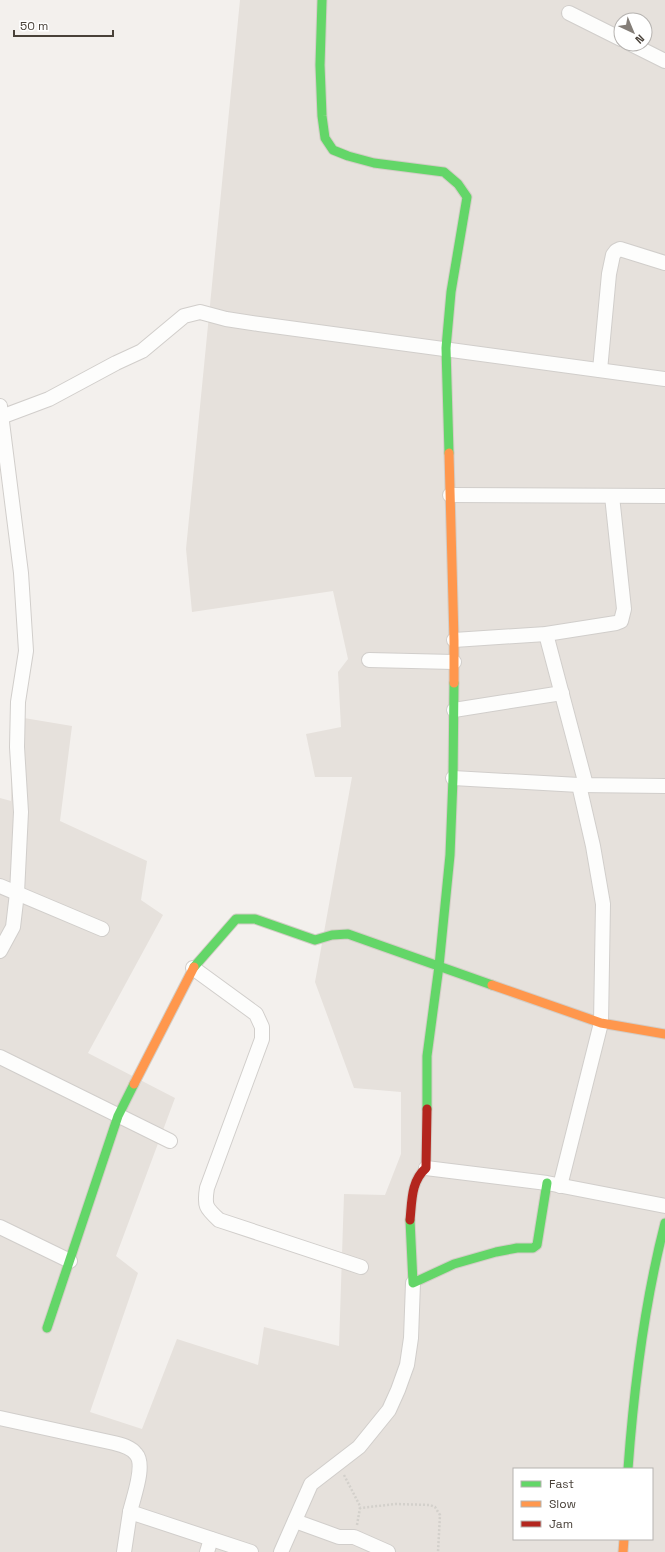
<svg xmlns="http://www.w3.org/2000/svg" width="665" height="1552" font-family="'Space Grotesk',sans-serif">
<rect width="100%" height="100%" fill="#f3f0ed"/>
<path fill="#e6e1dc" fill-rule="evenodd" d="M240 0H665V1552H0V798L11 801 12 716 72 726 60 821 147 861 141 900 163 915 88 1053 175 1098 116 1256 138 1273 90 1412 142 1429 177 1339 258 1365 264 1327 339 1346 344 1194 385 1195 401 1154V1092L354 1088 315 982 352 777H315L306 734 341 727 338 672 348 659 333 591 192 612 186 549ZM621 20H645V44H621ZM514 1469H652V1539H514Z"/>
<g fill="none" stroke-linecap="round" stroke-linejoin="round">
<defs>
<g id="street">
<path d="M569 13 621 39"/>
<path d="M631 44 665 61"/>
<path d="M600 370 609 274 613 255 616 251 620 249 665 263"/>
<path d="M0 406 21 573 26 651 18 702 17 747 21 812 17 893 13 927 0 951"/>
<path d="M1 417 49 399 116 363 142 351 184 316 200 312 226 319 259 324 665 379"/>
<path d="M450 495 665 496"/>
<path d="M546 634 586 785"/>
<path d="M454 640 546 634 616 623 621 621 624 609 612 496"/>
<path d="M369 660 454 662"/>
<path d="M454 710 562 693"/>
<path d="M453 778 579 785 665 786"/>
<path d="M0 886 102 929"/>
<path d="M193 968 256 1014 262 1027V1039L207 1188C204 1206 206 1208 219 1220L361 1267"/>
<path d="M0 1057 170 1141"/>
<path d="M426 1168 547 1183 665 1206"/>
<path d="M560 1186 601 1023 603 904 593 846 579 785"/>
<path d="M0 1227 70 1261"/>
<path d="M0 1418 114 1443C122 1445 131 1447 136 1454 146 1465 133 1498 130 1512 128 1525 126 1539 124 1552"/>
<path d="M130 1512 251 1552"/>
<path d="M295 1521 339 1537H354L388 1552"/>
<path d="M207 1552 211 1539"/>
<path d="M281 1552 311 1484 359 1447 389 1410 398 1390 407 1365 411 1338 413 1283"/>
</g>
<g id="fast">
<path d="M322 0 320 65 322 116 325 138 333 150 348 156 374 163 444 172 458 184 467 197 451 292 446 348 449 453"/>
<path d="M194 967 236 919H255L315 940 332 935 348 934 492 985"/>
<path d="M427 1109V1056L439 966 450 855 453 778 454 683"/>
<path d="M410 1220 413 1283 454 1264 496 1252 517 1248H533L537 1245 547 1183"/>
<path d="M47 1328 118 1116 134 1084"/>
<path d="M628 1469C634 1386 644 1304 665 1223"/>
</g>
<g id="slow">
<path d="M449 453 454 640V683"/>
<path d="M492 985 601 1023 665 1034"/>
<path d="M134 1084 194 967"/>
<path d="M623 1552 624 1539"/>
</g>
<path id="jam" d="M410 1220C412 1201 411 1181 426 1168L427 1109"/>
</defs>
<use href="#street" stroke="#d1cecb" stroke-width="16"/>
<use href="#fast" stroke="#d3cdc6" stroke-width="11"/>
<use href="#slow" stroke="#d3cdc6" stroke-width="11"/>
<use href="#jam" stroke="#d3cdc6" stroke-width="11"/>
<g stroke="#d3d0cb" stroke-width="2.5" stroke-dasharray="2 2" stroke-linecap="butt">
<path d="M344 1475 359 1504 360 1508 396 1504 430 1505 435 1507 440 1515 438 1552"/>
<path d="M357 1525 360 1508"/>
</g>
<use href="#street" stroke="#fdfdfc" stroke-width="14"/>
<use href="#fast" stroke="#63d668" stroke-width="9"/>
<use href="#slow" stroke="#ff974d" stroke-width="9"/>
<use href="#jam" stroke="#b3261e" stroke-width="9"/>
</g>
<rect x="513" y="1468" width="140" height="72" fill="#ffffff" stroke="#b6b3b0"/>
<rect x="521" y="1481" width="20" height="6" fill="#63d668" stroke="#b6b3b0"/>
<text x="549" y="1488" font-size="12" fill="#494139">Fast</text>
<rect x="521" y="1501" width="20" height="6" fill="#ff974d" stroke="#b6b3b0"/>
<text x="549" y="1508" font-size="12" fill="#494139">Slow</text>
<rect x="521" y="1521" width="20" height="6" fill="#b3261e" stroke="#b6b3b0"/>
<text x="549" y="1528" font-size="12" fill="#494139">Jam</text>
<g transform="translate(633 32) rotate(136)"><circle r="19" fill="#ffffff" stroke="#b6b3b0"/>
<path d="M0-3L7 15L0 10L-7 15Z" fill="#847e78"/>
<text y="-6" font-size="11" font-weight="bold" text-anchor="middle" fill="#494139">N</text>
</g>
<path d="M14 30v6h99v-6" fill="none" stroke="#494139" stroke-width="2"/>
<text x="20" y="30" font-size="12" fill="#494139" stroke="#ffffff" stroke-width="3" paint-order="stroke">50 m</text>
</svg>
